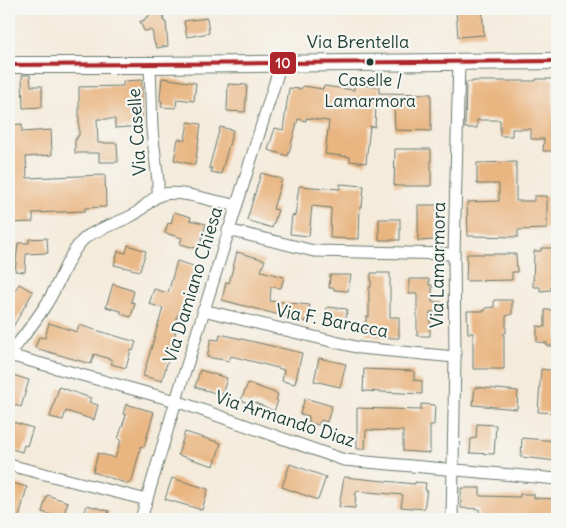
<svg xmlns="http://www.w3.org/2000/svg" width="566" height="528" font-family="Delius,sans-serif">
<rect width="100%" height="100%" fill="#f6f6f2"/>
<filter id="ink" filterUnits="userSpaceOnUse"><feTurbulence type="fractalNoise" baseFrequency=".02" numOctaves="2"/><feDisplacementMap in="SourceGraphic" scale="10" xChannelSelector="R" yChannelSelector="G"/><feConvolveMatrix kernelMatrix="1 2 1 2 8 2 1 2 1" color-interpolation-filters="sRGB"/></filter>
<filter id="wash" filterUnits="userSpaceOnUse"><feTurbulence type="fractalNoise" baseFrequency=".0096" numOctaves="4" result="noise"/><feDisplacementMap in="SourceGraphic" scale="20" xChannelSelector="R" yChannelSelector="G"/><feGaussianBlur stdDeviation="1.12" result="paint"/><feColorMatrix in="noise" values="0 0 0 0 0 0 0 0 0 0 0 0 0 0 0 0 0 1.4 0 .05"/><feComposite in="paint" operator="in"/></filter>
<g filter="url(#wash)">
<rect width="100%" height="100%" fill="#f4ebdb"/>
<g id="blocks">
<g fill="#e9b581">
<path d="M162 9 164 22H166L168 46 157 48 154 42 152 30 144 31 140 21H144V19L149 16 148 11Z"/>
<path d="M456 9H482L484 35 458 37Z"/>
<path d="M207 18 209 33 187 37 184 21Z"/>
<path d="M22 75H30L31 86H42V107L23 108Z"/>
<path d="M162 78 196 83 194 101 177 99 176 108 161 107 162 101H160V97Z"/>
<path d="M536 79H553V116H557V151H543L544 139H531V129H512V136H500V120H477V128H465L466 82H473V81H536Z"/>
<path d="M142 80V126L115 128V119H97L98 143H117L118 162H99V153H75V139H77V136H79V87L123 86V81Z"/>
<path d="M228 84 247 85 245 112 227 111Z"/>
<path d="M354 85 379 86V93L431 94V131L395 130 394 104H376L375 127 370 126 366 163 350 161V157L325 154 329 121 306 118V121L298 119 288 156 268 150 275 128 283 130 289 88 301 89 303 86 323 89 324 86 354 90Z"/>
<path d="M188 122 201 124 195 165 174 160 178 139 185 140Z"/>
<path d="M22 124V132L51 130 52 155 26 157 27 178 105 175 106 207 85 208V211L33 213V222L9 223V125Z"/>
<path d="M220 127 233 130 221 174 211 172 212 168H209Z"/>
<path d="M395 149H431V186H394Z"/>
<path d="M516 162V201H534V196H547V229L518 230V237L468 236 467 202 499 201V184H477V163Z"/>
<path d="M261 173 282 179 273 209 278 210 272 228 247 220Z"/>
<path d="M340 184 364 186 362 207H360L359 239 330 238 331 208 312 206 309 236 290 234 292 215 295 216 299 186 340 189Z"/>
<path d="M418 205H437L436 240 418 241Z"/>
<path d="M174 212 191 217 190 220 206 224 199 249 180 244 182 238 165 233 168 223 171 224Z"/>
<rect x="379" y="219" width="21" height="21"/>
<path d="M47 238 48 253 26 254 25 272 15 271 18 243H29V239Z"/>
<path d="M128 245 146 251 140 271 114 265 118 251 126 253Z"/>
<path d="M541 248H552V252H554V286L551 287V290L540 291V287H533L534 251H541Z"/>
<path d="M237 252 265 260 261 271 284 277 281 288 271 287 270 301 310 305 306 322 222 300 226 282 229 283Z"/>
<path d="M467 254H516L517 272H512V280L466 281Z"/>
<path d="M177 261 196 267 182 315 178 314 173 331H176L162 381 143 376 163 308 149 304 154 289 168 293Z"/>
<path d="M371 273H390V317H399V338H382V337H374V335H366V317H369V287H371Z"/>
<path d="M330 275H351L348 291 334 290V288H329Z"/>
<path d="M409 279H429V285H432V302H441V311L430 312V336H417V294H409Z"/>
<path d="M19 284 33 292 9 334V289L14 292Z"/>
<path d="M113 284 134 291 131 302 135 303 131 317 121 314V311L106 307Z"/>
<path d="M494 300H512V314L506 316V333H504V369H473V333H468L467 311H485V308L494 307Z"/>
<path d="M327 307 347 309 345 326 326 324 328 318 325 317Z"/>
<path d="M545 310H557V346H547V343L537 342V326L545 327Z"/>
<path d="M49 323 77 332 79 325 136 342 133 351 131 350 126 368 111 364 113 360 94 354 91 364 35 348 39 337 45 338Z"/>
<path d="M220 334 302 353 295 384 282 381 284 370 278 368 231 356 229 361 207 357 211 339 219 340Z"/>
<path d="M319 358 346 364 340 387 314 381Z"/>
<path d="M364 369 414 371V380L422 381V394L363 391Z"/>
<path d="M541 369 557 371V413L538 412Z"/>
<path d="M200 370 227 378 222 395 195 387Z"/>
<path d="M9 374 29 380 21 407 9 403Z"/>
<path d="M248 383 278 394 276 400 278 401 274 411 253 402 252 405 241 400Z"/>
<path d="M59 387 91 398 89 402 98 405 94 420 66 411 63 420 50 417Z"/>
<path d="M475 387 518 391 517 409 473 405Z"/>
<path d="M305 398 332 406 327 422 321 420 318 425 309 422V416L300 414Z"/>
<path d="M126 404 154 412 144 447 141 446 132 481 128 484 93 472 98 453 115 458 121 440 118 439 126 415 123 414Z"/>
<path d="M421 404 435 405 434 425H430V453L403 451V431L366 430 365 449H357V408L421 410Z"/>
<path d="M13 422 33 428 27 446 24 445 22 452 9 448V435Z"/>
<path d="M477 424 496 425 494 454 470 453 471 439 476 438Z"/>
<path d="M185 432 221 443 214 466 178 455Z"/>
<path d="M522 438 557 441V461L521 457Z"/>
<path d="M290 464 326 477 318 500 282 487Z"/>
<path d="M344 477 415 484V482L426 483 425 490H427L424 509 401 507 403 495 356 491 355 508 339 507Z"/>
<path d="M172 478 208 489 202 510 165 499Z"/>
<path d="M9 482 27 487 19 518 9 515Z"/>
<path d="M461 488H480V496L520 497V494H534V498L557 499V519L480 518 479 509 461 508Z"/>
<path d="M47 495 68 502 62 519 42 512Z"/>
<path d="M87 505 109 511 107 519H83Z"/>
</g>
</g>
</g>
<g filter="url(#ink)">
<use href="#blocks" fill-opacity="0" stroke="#6a7a6e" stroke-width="1"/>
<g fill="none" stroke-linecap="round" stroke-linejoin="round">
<defs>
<g id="street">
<path d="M150 65 152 130 158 181V196"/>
<path d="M228 230 314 251 454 254"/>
<path d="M203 310 360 348 455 357"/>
<path d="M9 355 176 401 344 460 557 479"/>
<path d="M9 355C22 338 36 321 47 303 60 283 68 253 85 238 94 230 121 222 133 215 144 209 152 196 164 194 184 190 215 203 236 205"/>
<path d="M9 465 147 500"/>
<path d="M141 519 178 394 281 63"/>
<path d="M452 519 455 357 454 254 459 61"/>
</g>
<path id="secondary" d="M9 65C192 66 374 62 557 61"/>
</defs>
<use href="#street" stroke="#6a7a6e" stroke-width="13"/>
<use href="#secondary" stroke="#6a7a6e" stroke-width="18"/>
<use href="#street" stroke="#fff" stroke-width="11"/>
<use href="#secondary" stroke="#fff" stroke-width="16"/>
<defs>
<path id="bus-1" d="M9 65 557 61"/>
</defs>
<use href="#bus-1" stroke="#f6f6f2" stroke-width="8"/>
<use href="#bus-1" stroke="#ae262b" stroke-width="4"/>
</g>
</g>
<circle fill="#1f3d34" stroke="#f6f6f2" stroke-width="2" cx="370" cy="62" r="4.5"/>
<g text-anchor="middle" stroke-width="4.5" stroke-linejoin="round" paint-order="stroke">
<g font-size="17" fill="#1f3d34" stroke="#f6f6f2">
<text x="370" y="86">Caselle /<tspan x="370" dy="21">Lamarmora</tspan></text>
</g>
<g font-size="18" fill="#1f3d34" stroke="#f6f6f2">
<text x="358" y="48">Via Brentella</text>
<text transform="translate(137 132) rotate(-94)" y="6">Via Caselle</text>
<text transform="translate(438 265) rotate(-89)" y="6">Via Lamarmora</text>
<text transform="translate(193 285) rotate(-73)" y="6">Via Damiano Chiesa</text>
<text transform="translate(332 321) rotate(11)" y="6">Via F. Baracca</text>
<text transform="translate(285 419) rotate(18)" y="6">Via Armando Diaz</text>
</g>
</g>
<rect stroke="#f6f6f2" stroke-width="2" x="269" y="51" width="28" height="24" rx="5" fill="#ae262b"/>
<g font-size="14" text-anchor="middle" font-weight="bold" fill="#fff">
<text x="283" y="68">10</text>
</g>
<rect width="566" height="528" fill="none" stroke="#f6f6f2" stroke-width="30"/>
</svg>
